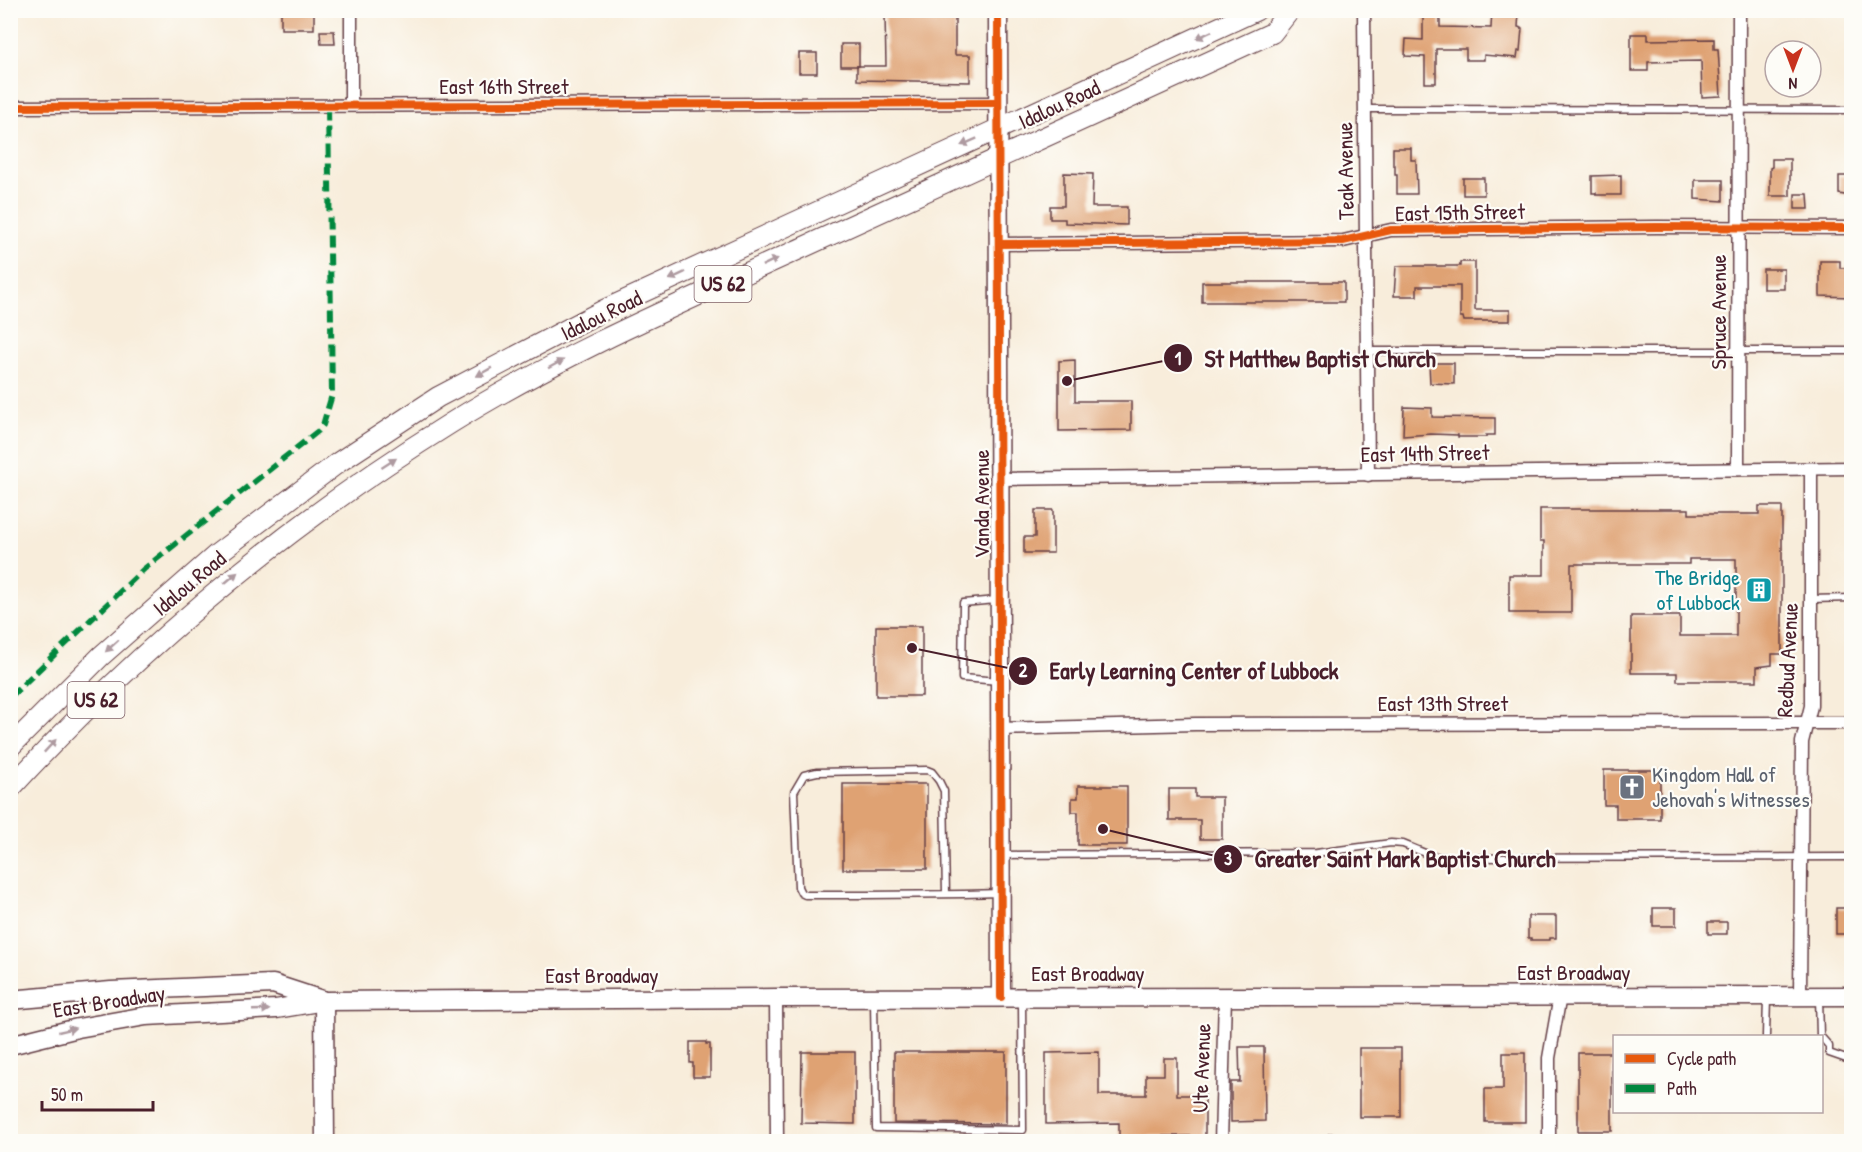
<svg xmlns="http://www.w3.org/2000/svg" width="1862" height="1152" font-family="'Patrick Hand',sans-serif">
<rect width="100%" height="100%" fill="#fdfcf7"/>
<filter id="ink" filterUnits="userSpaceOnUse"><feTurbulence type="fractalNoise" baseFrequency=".0167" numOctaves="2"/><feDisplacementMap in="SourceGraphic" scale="12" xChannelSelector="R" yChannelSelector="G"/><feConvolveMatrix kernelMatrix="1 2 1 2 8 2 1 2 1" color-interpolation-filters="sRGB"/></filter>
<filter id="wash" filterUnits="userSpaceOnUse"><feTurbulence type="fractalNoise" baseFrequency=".008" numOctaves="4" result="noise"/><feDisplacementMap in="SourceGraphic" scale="24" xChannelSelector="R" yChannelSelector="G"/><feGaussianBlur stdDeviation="1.35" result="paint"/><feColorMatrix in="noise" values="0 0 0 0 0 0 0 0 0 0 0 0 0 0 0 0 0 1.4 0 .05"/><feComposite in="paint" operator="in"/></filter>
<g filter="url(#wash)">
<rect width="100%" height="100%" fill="#f8eddb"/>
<g id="blocks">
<g fill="#dfa273">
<rect x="281" y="10" width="33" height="19"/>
<path d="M1423 10H1440V27L1491 28 1492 10 1519 11 1518 27 1522 28 1520 51H1518L1517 58 1484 55V60H1466V49H1436V83H1425V57L1405 56 1406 39 1423 40Z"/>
<path d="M885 15H955V55H970V82L857 80V66H886Z"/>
<path d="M320 31H334L335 44H321Z"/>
<path d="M1631 34H1648V40L1714 39V49H1718L1721 96 1702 97 1701 61 1648 62V71H1631Z"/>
<rect x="841" y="44" width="18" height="22"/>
<rect x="799" y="53" width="18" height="20"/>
<path d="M1393 148H1411V160H1416L1417 194H1397V175H1395V165H1393Z"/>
<path d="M1772 159H1790V196H1770V168L1772 167Z"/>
<path d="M1064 173 1093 174 1092 207H1127V225L1065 223V219H1050V206H1064Z"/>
<path d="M1621 175V195H1596V193H1592V176Z"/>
<path d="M1839 176H1851V196L1839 194Z"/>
<rect x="1463" y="178" width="21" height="17"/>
<path d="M1695 180H1723V201L1695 199Z"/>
<path d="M1795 194H1808L1809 209H1795Z"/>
<path d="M1820 261H1840V268H1851V297L1820 296Z"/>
<path d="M1460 262H1475V310H1510V321H1464L1463 317H1460V286H1417V296H1394L1396 266H1460Z"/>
<rect x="1763" y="269" width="21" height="20"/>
<rect x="1202" y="282" width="142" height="20"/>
<path d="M1075 360V401H1131V430L1059 431V361Z"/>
<path d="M1429 363H1454V384L1430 383Z"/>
<path d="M1404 407 1432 408V417L1495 418V435H1486V437H1458V435L1431 434 1403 436Z"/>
<path d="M1759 506H1782V654H1772V665L1757 667V681H1677V673H1631V616H1680V636H1736V559H1689V564H1571V613H1509V575H1544V541H1540V509H1689V514H1759Z"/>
<path d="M1035 510H1053V553H1024V537H1035Z"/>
<rect x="876" y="626" width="46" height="70"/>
<path d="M1604 770H1660V819H1616V805H1604Z"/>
<rect x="843" y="784" width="84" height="85"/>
<path d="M1078 786H1127V845H1078V812H1072V798H1078Z"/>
<path d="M1169 789H1195V797H1222V839H1200V820H1169Z"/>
<rect x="1653" y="908" width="23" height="18"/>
<rect x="1836" y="908" width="15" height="26"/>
<path d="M1528 916H1556V938H1550V940H1531V938H1528Z"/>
<rect x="1708" y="922" width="19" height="12"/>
<path d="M690 1042H706V1044H710V1077H693V1063H690Z"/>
<path d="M1239 1047H1264L1265 1121 1231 1122V1082H1240Z"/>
<rect x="1359" y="1048" width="42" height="69"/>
<path d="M802 1052H855V1124L801 1123Z"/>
<path d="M894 1052H1006V1124L894 1123Z"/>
<path d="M1099 1052V1095H1146V1075H1164V1058H1177V1095H1205V1136H1119V1123L1046 1124V1053Z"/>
<path d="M1503 1053H1525V1122H1485V1089H1503Z"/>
<rect x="1578" y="1053" width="34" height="78"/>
</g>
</g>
</g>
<g filter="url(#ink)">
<use href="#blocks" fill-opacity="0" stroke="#643e45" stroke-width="1.5"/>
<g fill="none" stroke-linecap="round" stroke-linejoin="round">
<defs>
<g id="lane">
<path d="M1365 109 1852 110"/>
<path d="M1367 351H1852"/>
<path d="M1811 599 1852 598"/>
<path d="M996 600 963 603 962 678 999 681"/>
<path d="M1003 855 1316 853 1391 843 1403 844 1432 856 1462 858 1852 857"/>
<path d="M946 894 944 791 939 781 932 772 927 770 817 772 804 775 794 792 798 887 801 893 805 895C870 895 935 895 1000 893"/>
<path d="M1819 997 1820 1036"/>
<path d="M874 1000 876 1128 1023 1130 1022 1001"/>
<path d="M1766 1036 1767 998"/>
<path d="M1822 1038 1829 1046V1053L1852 1061"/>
<path d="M1331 1142V1137"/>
</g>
<g id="street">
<path d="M1364 10 1368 475"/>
<path d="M351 105V10"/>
<path d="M10 107 998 103"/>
<path d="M999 244 1343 241 1391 230 1657 227 1852 228"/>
<path d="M1738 469 1739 10"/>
<path d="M999 479 1852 468"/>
<path d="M999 729 1195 724 1852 723"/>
<path d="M1800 996 1802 742 1811 706V469"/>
<path d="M776 998 777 1142"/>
<path d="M1221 1142 1225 996"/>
<path d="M1549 1142V1058L1560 996"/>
</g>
<g id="secondary">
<path d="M998 10 1001 997"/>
<path d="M10 1000 111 991 273 984 322 1000"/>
<path d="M324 1001 325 1142"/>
<path d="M10 1045 78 1028 146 1016 276 1009 324 1001 776 998 1852 996"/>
</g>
<g id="primary">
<path d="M10 747 101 656 217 554 339 462 438 397 604 310 1257 10"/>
<path d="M10 789C140 647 287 525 451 423 562 354 684 302 804 247 960 176 1116 104 1272 33L1290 10"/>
</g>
</defs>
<use href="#lane" stroke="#643e45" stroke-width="9"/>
<use href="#street" stroke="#643e45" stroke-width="15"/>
<use href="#secondary" stroke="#643e45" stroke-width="21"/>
<use href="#primary" stroke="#643e45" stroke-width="22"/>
<use href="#lane" stroke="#fff" stroke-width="6"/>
<use href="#street" stroke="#fff" stroke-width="12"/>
<use href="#secondary" stroke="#fff" stroke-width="18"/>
<use href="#primary" stroke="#fff" stroke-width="20"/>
<g stroke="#00873e" stroke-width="6" stroke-dasharray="12 6" stroke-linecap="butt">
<path d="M10 697 144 569 318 431 323 425 332 395 328 105"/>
<path d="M777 1141 807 1142"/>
</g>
<defs>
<g id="cycleway">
<path d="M998 10 1001 997"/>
<path d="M10 107 998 103"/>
<path d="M999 244 1343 241 1391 230 1657 227 1852 228"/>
</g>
</defs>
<use href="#cycleway" stroke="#fdfcf7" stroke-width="11"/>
<use href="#cycleway" stroke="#e8590c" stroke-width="8"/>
</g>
<defs><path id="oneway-solid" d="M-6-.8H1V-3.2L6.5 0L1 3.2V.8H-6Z" transform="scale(1.5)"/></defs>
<g fill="#ae9aa0">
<use href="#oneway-solid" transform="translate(1204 35) rotate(155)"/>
<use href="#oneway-solid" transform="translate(969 142) rotate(156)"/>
<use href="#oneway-solid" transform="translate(770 262) rotate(-25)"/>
<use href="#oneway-solid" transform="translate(677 276) rotate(155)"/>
<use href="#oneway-solid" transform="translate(556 364) rotate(-28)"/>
<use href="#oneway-solid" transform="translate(484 372) rotate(151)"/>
<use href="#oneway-solid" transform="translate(389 463) rotate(-33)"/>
<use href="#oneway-solid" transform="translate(231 578) rotate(-40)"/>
<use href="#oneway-solid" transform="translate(112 646) rotate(138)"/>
<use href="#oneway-solid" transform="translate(50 746) rotate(-47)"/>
<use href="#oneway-solid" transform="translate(261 1010) rotate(-2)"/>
<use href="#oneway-solid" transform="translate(67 1030) rotate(-13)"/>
</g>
</g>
<defs>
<symbol id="building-square" viewBox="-11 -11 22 22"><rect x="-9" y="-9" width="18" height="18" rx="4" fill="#0f9aa8" stroke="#fdfcf7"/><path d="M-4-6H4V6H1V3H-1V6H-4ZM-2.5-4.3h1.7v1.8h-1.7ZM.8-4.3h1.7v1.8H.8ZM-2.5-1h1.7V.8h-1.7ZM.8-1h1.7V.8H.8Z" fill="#fff"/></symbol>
<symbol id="church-square" viewBox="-11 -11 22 22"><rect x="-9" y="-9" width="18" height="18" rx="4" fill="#6b7280" stroke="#fdfcf7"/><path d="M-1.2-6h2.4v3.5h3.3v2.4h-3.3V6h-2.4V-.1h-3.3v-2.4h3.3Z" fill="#fff"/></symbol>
</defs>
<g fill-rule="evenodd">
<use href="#building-square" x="1744" y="575" width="30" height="30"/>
<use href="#church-square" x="1617" y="772" width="30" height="30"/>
</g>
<g text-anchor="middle" stroke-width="4.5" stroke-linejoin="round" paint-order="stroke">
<g fill="#fdfcf7" stroke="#806168" stroke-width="1.5">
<rect x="694.5" y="266" width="57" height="36" rx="4.5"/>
<rect x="67.5" y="682" width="57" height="36" rx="4.5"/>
</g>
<g font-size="21" font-weight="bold" fill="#4a1f2b">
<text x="723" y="291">US 62</text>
<text x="96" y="707">US 62</text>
</g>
<g font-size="22" fill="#4a1f2b" stroke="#fdfcf7">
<text x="504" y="94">East 16th Street</text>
<text transform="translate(1059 104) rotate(-25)" y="8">Idalou Road</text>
<text transform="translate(1345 171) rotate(-91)" y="8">Teak Avenue</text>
<text transform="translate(1460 212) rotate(-1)" y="8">East 15th Street</text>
<text transform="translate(1718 312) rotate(-90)" y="8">Spruce Avenue</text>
<text transform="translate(601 315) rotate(-26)" y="8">Idalou Road</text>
<text transform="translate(1425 453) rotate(-1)" y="8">East 14th Street</text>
<text transform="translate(981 504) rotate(-90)" y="8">Vanda Avenue</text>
<text transform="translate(189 583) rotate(-40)" y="8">Idalou Road</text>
<text transform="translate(1787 660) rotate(-87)" y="8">Redbud Avenue</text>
<text x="1443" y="711">East 13th Street</text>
<text x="1574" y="980">East Broadway</text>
<text x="1088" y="981">East Broadway</text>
<text x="602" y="983">East Broadway</text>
<text transform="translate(109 1001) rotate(-9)" y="8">East Broadway</text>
<text transform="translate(1201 1068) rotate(-88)" y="8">Ute Avenue</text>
</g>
<g font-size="22" fill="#0d838f" stroke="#fdfcf7" text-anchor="end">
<text x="1740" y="585">The Bridge<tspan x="1740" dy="25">of Lubbock</tspan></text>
</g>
<g font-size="22" fill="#5b616d" stroke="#fdfcf7" text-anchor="start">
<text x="1652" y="782">Kingdom Hall of<tspan x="1652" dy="25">Jehovah's Witnesses</tspan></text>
</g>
</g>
<path fill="none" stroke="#4a1f2b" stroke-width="2" d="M1067 381L1178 358M912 648L1023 671M1103 829L1228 859"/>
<g fill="#4a1f2b" stroke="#fdfcf7" stroke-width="2">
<circle cx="1067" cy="381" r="6"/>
<circle cx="912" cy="648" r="6"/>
<circle cx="1103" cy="829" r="6"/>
<circle cx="1178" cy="358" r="15"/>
<circle cx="1023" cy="671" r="15"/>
<circle cx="1228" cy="859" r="15"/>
</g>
<g font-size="18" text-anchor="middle" font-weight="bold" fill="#fff">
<text x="1178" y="365">1</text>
<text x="1023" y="677">2</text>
<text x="1228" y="865">3</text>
</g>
<g font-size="24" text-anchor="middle" font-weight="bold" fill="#4a1f2b" stroke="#fdfcf7" stroke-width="4.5" stroke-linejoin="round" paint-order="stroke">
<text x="1320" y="367">St Matthew Baptist Church</text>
<text x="1194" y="679">Early Learning Center of Lubbock</text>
<text x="1405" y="867">Greater Saint Mark Baptist Church</text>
</g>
<rect width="1862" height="1152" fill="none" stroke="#fdfcf7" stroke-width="36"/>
<rect x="1613" y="1035" width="210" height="78" fill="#fdfcf7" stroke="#b5a4a5" stroke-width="1.5"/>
<rect x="1625" y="1054" width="30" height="9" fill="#e8590c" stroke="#b5a4a5" stroke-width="1.5"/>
<text x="1667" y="1065" font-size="18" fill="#4a1f2b">Cycle path</text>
<rect x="1625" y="1084" width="30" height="9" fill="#00873e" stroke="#b5a4a5" stroke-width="1.5"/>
<text x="1667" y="1095" font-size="18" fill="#4a1f2b">Path</text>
<g transform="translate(1793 69) rotate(180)"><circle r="28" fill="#fdfcf7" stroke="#b5a4a5" stroke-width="1.5"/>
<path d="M0-4.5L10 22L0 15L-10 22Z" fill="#c8321e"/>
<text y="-9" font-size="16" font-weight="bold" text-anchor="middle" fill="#4a1f2b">N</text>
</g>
<path d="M42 1101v9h111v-9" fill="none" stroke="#4a1f2b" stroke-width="3"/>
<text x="51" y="1101" font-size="18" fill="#4a1f2b" stroke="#fdfcf7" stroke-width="4.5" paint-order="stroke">50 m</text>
</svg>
